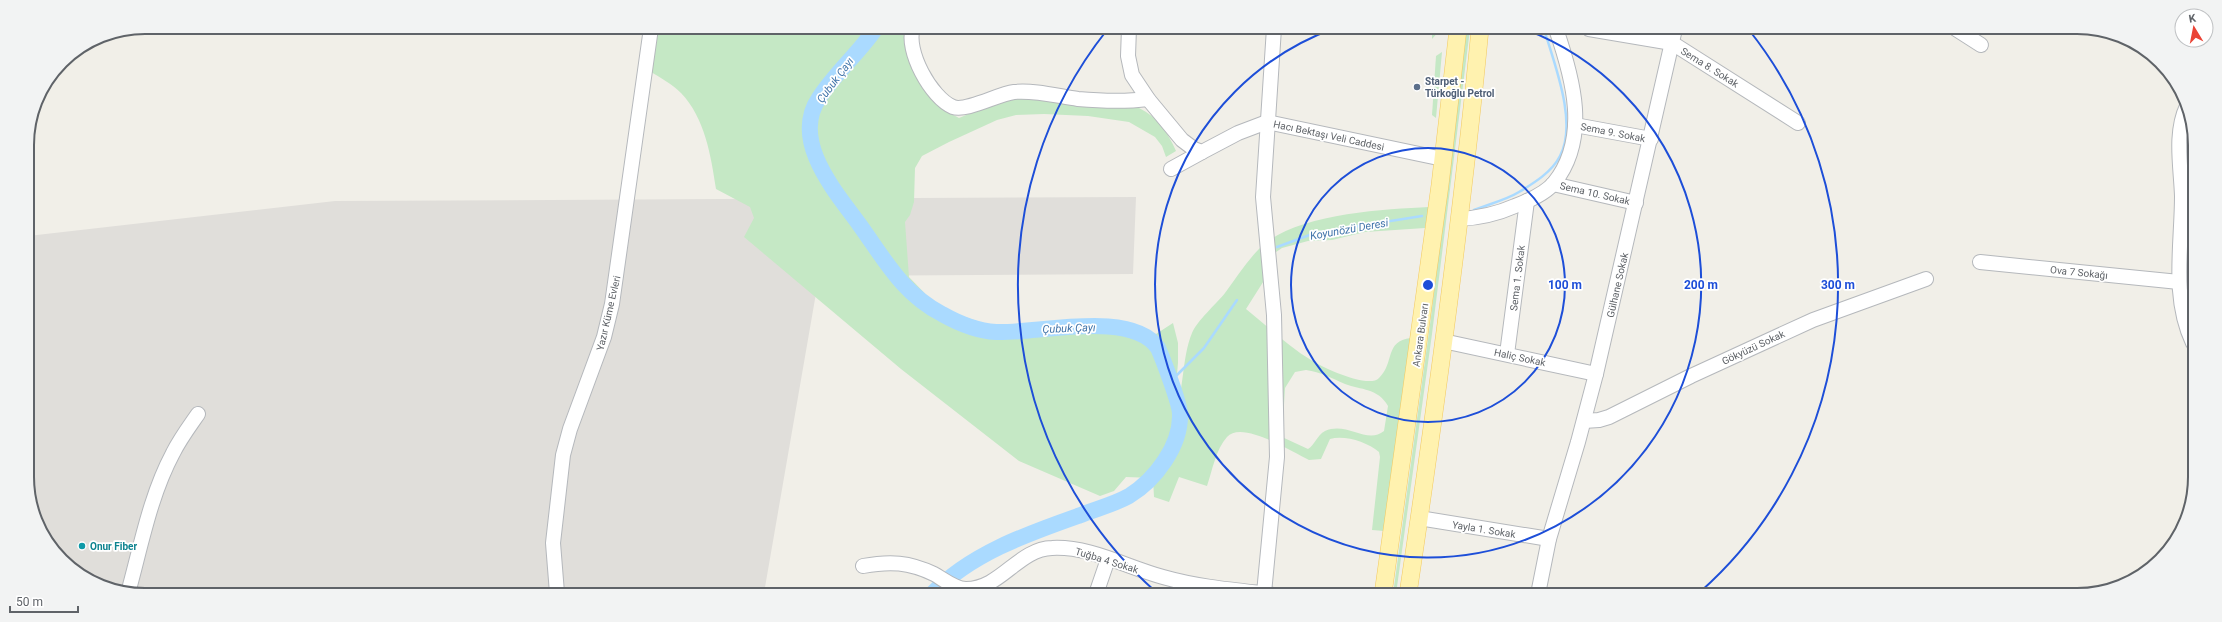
<svg xmlns="http://www.w3.org/2000/svg" width="2222" height="622" font-family="Roboto,sans-serif">
<rect width="100%" height="100%" fill="#f1efe8"/>
<path fill="#e0deda" d="M1136 197 1133 274 819 276 764 593H122L86 579 61 560 29 500 28 236 335 201Z"/>
<g fill="#c5e8c5" fill-rule="evenodd">
<path d="M654 28H904C902 54 918 88 938 105 944 111 952 114 959 118 974 112 987 104 1003 99 1016 96 1128 103 1139 108 1158 117 1168 133 1176 151L1166 157 1162 146 1155 137 1129 122 1088 116 1044 114 1016 115 997 120 949 142 922 156 915 168 914 202 910 215 905 222 909 277 939 308 994 327 1110 322 1132 326 1156 334 1173 323 1178 343V363L1173 419C1185 391 1181 360 1192 333 1197 321 1216 304 1225 293 1238 276 1250 255 1267 242 1303 214 1384 209 1429 207L1425 228 1365 232 1332 240 1308 241 1282 248 1273 254 1265 279 1246 309C1267 326 1288 346 1311 360 1323 368 1369 389 1379 378 1395 363 1384 341 1411 338L1384 531 1372 530 1380 457 1379 452C1367 442 1345 435 1330 439L1321 459 1309 460C1292 452 1242 420 1227 437 1216 449 1212 471 1207 486L1179 477 1169 502 1154 497 1153 478 1126 477 1114 491 1100 496 1019 461 901 369 744 237 754 218 750 207 716 189C711 156 705 118 681 93 672 84 661 78 651 72ZM1306 370C1321 372 1331 378 1345 384 1361 390 1378 388 1388 406L1384 431C1367 445 1347 421 1325 431 1317 435 1315 445 1308 449L1282 437 1285 388 1295 372Z"/>
<path d="M1378 28 1441 29 1432 39V33L1402 30 1401 35 1378 32Z"/>
<path d="M1466 29H1470L1432 334 1396 594H1393L1431 317Z"/>
<path d="M1442 52 1436 118 1432 115 1436 56Z"/>
</g>
<g fill="none" stroke-linecap="round" stroke-linejoin="round">
<g stroke="#aadaff" stroke-width="2.5">
<path d="M1474 210C1489 204 1506 200 1519 192 1534 183 1552 172 1560 156 1578 123 1554 63 1544 29"/>
<path d="M1277 247 1315 233 1422 216"/>
<path d="M1170 382 1204 348 1237 300"/>
</g>
<path stroke="#aadaff" stroke-width="16" d="M876 28C859 53 835 73 819 98 790 141 836 192 859 224 885 260 902 293 942 314 958 323 977 331 996 332 1036 334 1132 309 1158 348 1163 359 1180 404 1180 414 1181 446 1155 480 1129 496 1113 505 1095 509 1078 516 1027 534 970 554 932 594"/>
<defs>
<g id="minor">
<path d="M913 28C905 50 931 98 953 107 966 112 998 94 1014 92 1035 90 1057 96 1078 99 1101 101 1124 102 1148 99"/>
<path d="M1129 28 1128 56 1132 75 1148 99 1182 140 1194 149 1202 152 1238 133 1267 122 1443 159"/>
<path d="M1589 29 1672 43 1798 123"/>
<path d="M1956 29 1981 45"/>
<path d="M2187 106C2174 133 2181 167 2182 196 2182 245 2171 297 2193 343"/>
<path d="M1575 125 1651 139"/>
<path d="M1171 169 1202 152"/>
<path d="M1553 184 1636 203"/>
<path d="M1459 219C1478 218 1497 214 1515 206 1528 201 1545 194 1554 183 1590 138 1573 78 1556 29"/>
<path d="M1980 262 2179 282"/>
<path d="M1443 341 1596 374"/>
<path d="M1507 354 1527 201"/>
<path d="M1584 421 1599 420 1609 417 1691 376 1813 320 1926 279"/>
<path d="M1419 518 1549 539"/>
<path d="M863 566C890 561 909 562 934 574 943 579 955 589 966 589 1001 589 1018 549 1052 548 1090 546 1126 567 1163 577 1198 587 1234 590 1270 594"/>
<path d="M128 593C141 546 150 496 173 453 180 439 189 427 198 414"/>
<path d="M557 593 553 543 563 455 570 429 604 337 612 304 651 28"/>
<path d="M1264 593 1277 457 1274 315 1263 197 1274 28"/>
<path d="M1096 594 1108 559"/>
<path d="M1538 594 1549 539 1578 442 1596 374 1675 29"/>
</g>
<g id="major">
<path d="M1383 594 1440 185 1458 29"/>
<path d="M1408 594C1436 406 1462 218 1480 29"/>
</g>
</defs>
<use href="#minor" stroke="#b5b8bc" stroke-width="16"/>
<use href="#major" stroke="#f2c960" stroke-width="18"/>
<use href="#minor" stroke="#fff" stroke-width="14"/>
<use href="#major" stroke="#fff2af" stroke-width="17"/>
</g>
<g fill="none" stroke="#1d4ed8" stroke-width="2">
<circle cx="1428" cy="285" r="137"/>
<path d="M1524 29A273 273 0 1 1 1335 28"/>
<path d="M1156 592A410 410 0 0 1 1107 30M1749 30A410 410 0 0 1 1700 592"/>
</g>
<circle fill="#5c6f8a" stroke="#fff" stroke-width="1.5" cx="1417" cy="87" r="4"/>
<circle fill="#0f9aa8" stroke="#fff" stroke-width="1.5" cx="82" cy="546" r="4"/>
<g text-anchor="middle" stroke-width="3.5" stroke-linejoin="round" paint-order="stroke">
<g font-size="10" fill="#5f6368" stroke="#fff">
<text transform="translate(1710 67) rotate(32)" y="4">Sema 8. Sokak</text>
<text transform="translate(1613 132) rotate(11)" y="4">Sema 9. Sokak</text>
<text transform="translate(1329 135) rotate(12)" y="4">Hacı Bektaşı Veli Caddesi</text>
<text transform="translate(1595 193) rotate(13)" y="4">Sema 10. Sokak</text>
<text transform="translate(2079 272) rotate(6)" y="4">Ova 7 Sokağı</text>
<text transform="translate(1517 278) rotate(-83)" y="4">Sema 1. Sokak</text>
<text transform="translate(1617 285) rotate(-77)" y="4">Gülhane Sokak</text>
<text transform="translate(608 313) rotate(-77)" y="4">Yazır Küme Evleri</text>
<text transform="translate(1420 335) rotate(-82)" y="4">Ankara Bulvarı</text>
<text transform="translate(1753 347) rotate(-25)" y="4">Gökyüzü Sokak</text>
<text transform="translate(1520 357) rotate(12)" y="4">Haliç Sokak</text>
<text transform="translate(1484 529) rotate(9)" y="4">Yayla 1. Sokak</text>
<text transform="translate(1107 560) rotate(17)" y="4">Tuğba 4 Sokak</text>
</g>
<g font-size="10" font-weight="bold" fill="#4e5e75" stroke="#fff" text-anchor="start">
<text x="1425" y="85">Starpet -<tspan x="1425" dy="12">Türkoğlu Petrol</tspan></text>
</g>
<g font-size="10" font-weight="bold" fill="#0d838f" stroke="#fff" text-anchor="start">
<text x="90" y="550">Onur Fiber</text>
</g>
<g font-size="11" font-style="italic" fill="#4174aa" stroke="#fff">
<text transform="translate(835 80) rotate(-53)" y="4">Çubuk Çayı</text>
<text transform="translate(1349 229) rotate(-10)" y="4">Koyunözü Deresi</text>
<text transform="translate(1069 328) rotate(-2)" y="4">Çubuk Çayı</text>
</g>
</g>
<path d="M0 0H2222V622H0ZM145 34H2077A111 111 0 0 1 2188 145V477A111 111 0 0 1 2077 588H145A111 111 0 0 1 34 477V145A111 111 0 0 1 145 34Z" fill="#f2f3f3" fill-rule="evenodd"/>
<path fill="none" stroke="#5f6368" stroke-width="2" d="M145 34H2077A111 111 0 0 1 2188 145V477A111 111 0 0 1 2077 588H145A111 111 0 0 1 34 477V145A111 111 0 0 1 145 34Z"/>
<circle cx="1428" cy="285" r="6" fill="#1d4ed8" stroke="#fff" stroke-width="2"/>
<g font-size="12" text-anchor="middle" font-weight="bold" fill="#1d4ed8" stroke="#fff" stroke-width="3.5" stroke-linejoin="round" paint-order="stroke">
<text x="1565" y="289">100 m</text>
<text x="1701" y="289">200 m</text>
<text x="1838" y="289">300 m</text>
</g>
<g transform="translate(2194 28) rotate(350)"><circle r="19" fill="#ffffff" stroke="#bfc1c3"/>
<path d="M0-3L7 15L0 10L-7 15Z" fill="#ea4335"/>
<text y="-6" font-size="11" font-weight="bold" text-anchor="middle" fill="#5f6368">K</text>
</g>
<path d="M10 606v6h68v-6" fill="none" stroke="#5f6368" stroke-width="2"/>
<text x="16" y="606" font-size="12" fill="#5f6368" stroke="#ffffff" stroke-width="3" paint-order="stroke">50 m</text>
</svg>
